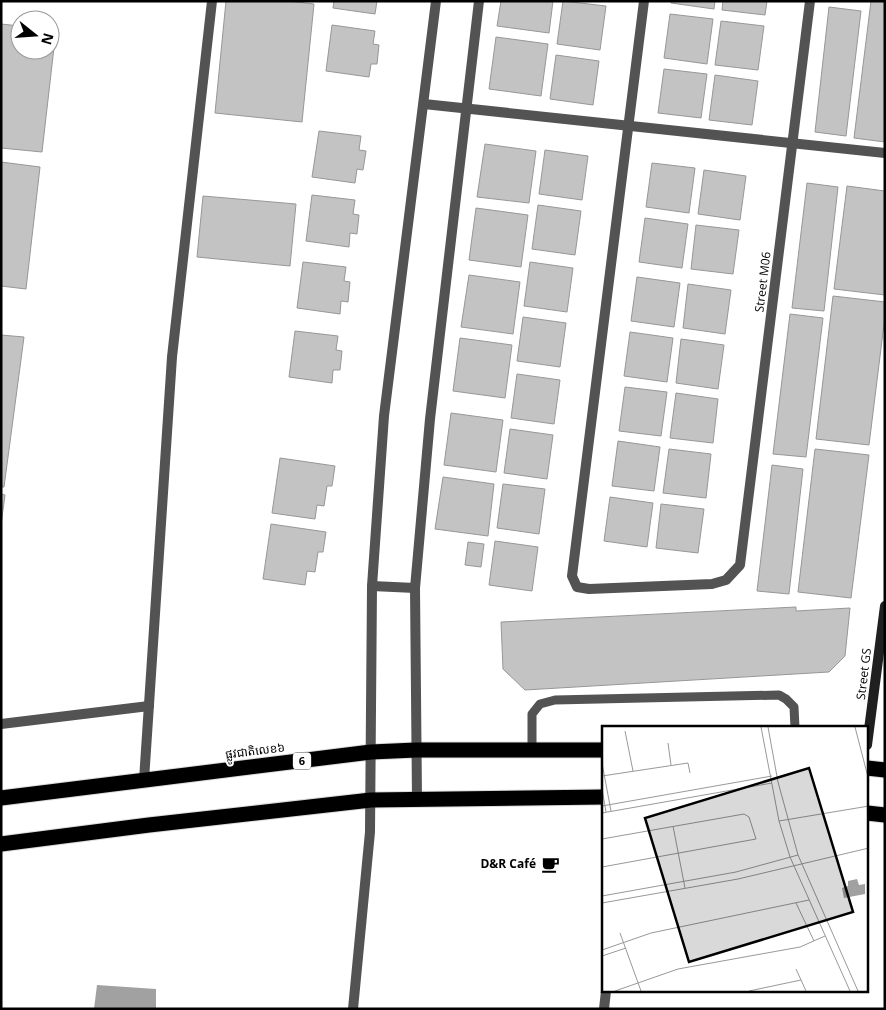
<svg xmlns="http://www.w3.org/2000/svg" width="886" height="1010" font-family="'Open Sans','Noto Sans Khmer',sans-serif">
<rect width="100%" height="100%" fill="#fff"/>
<path fill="#a1a1a1" d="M97 985 156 989V1009H94Z"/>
<g fill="#c3c3c3" stroke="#979797">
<path d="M226 1H288L314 4 302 122 215 113Z"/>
<path d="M334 1H377L375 14 333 8Z"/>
<path d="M501 1H553L549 33 497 26Z"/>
<path d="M563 1 606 6 600 50 557 44Z"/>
<path d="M671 1H715L714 9 671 3Z"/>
<path d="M723 1H767L765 15 722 10Z"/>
<path d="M871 1H885V142L854 138Z"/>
<path d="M829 7 861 11 846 136 815 132Z"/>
<path d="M670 14 713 19 707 64 664 58Z"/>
<path d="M721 21 764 26 758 70 715 65Z"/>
<path d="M1 24 20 26V50H50V30H56L42 152 1 148Z"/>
<path d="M332 25 375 31 373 44 379 45 377 64H371L369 77 326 71Z"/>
<path d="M496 37 548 44 541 96 489 89Z"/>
<path d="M556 55 599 61 593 105 550 99Z"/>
<path d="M664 69 707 74 701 118 658 113Z"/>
<path d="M715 75 758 81 752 125 709 120Z"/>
<path d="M319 131 361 136 359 150 366 151 363 170 357 169 355 183 312 177Z"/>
<path d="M485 144 536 151 529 203 477 197Z"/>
<path d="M545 150 588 156 582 200 539 194Z"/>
<path d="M1 162 40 167 26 289 1 286Z"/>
<path d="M652 163 695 168 689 213 646 207Z"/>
<path d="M704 170 746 176 740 220 698 214Z"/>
<path d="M807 183 838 187 824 311 792 308Z"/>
<path d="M847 186 885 191V295L834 289Z"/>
<path d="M312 195 355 200 353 214 359 215 357 234 350 233 349 247 306 241Z"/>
<path d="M203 196 296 204 290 266 197 257Z"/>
<path d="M538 205 581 211 575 255 532 249Z"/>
<path d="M476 208 528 215 521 267 469 260Z"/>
<path d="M645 218 688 224 682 268 639 262Z"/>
<path d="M696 225 739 230 733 274 691 269Z"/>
<path d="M303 262 346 267 344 281 350 282 348 302 341 301 340 314 297 308Z"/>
<path d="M530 262 573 268 567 312 524 306Z"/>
<path d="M469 275 520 282 513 334 461 327Z"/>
<path d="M637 277 680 283 674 327 631 321Z"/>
<path d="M688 284 731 290 725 334 683 328Z"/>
<path d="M833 296 885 302V316L869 445 816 439Z"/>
<path d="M790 314 823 318 806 457 773 454Z"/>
<path d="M523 317 566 323 560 367 517 361Z"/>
<path d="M295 331 338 336 336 350 342 351 340 370H333L332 383 289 377Z"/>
<path d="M630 332 673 338 667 382 624 376Z"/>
<path d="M1 335 24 337 4 487H1Z"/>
<path d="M460 338 512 345 505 398 453 391Z"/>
<path d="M681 339 724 345 718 389 676 383Z"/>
<path d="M517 374 560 380 554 424 511 418Z"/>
<path d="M625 387 667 392 661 436 619 431Z"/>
<path d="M676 393 718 399 713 443 670 438Z"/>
<path d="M451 413 503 420 496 472 444 465Z"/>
<path d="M510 429 553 435 547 479 504 473Z"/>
<path d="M618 441 660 447 654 491 612 486Z"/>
<path d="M669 449 711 454 706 498 663 493Z"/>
<path d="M815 449 869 455 851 598 798 592Z"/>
<path d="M280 458 335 466 332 486H327L324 506 317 505 315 519 272 513Z"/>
<path d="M772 465 803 469 789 594 757 591Z"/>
<path d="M443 477 494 484 488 536 435 529Z"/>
<path d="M503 484 545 489 539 534 497 528Z"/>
<path d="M1 494 5 495 1 525Z"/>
<path d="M610 497 653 503 647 547 604 541Z"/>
<path d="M661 504 704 509 698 553 656 548Z"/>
<path d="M271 524 326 532 323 552H318L315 572 307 571 305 585 263 579Z"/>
<path d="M495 541 538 547 532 591 489 585Z"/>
<path d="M468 542 484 544 481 567 465 565Z"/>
<path d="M796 607V611L850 608 845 656 829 672 525 690 503 669 501 622Z"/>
</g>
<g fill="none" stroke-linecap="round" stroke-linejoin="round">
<defs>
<g id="highway">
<path d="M867 768 885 770"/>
<path d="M1 798 371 752 416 750H604"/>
<path d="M867 813 885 815"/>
<path d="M1 844 149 825 371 800 604 797"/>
</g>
</defs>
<use href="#highway" stroke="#dbdbdb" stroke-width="17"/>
<path stroke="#535353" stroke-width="9" d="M532 750V714L540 704 555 700 779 695 786 699 794 707 795 728"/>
<g stroke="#535353" stroke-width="10">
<path d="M644 1 572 576 577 587 589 589 712 584 726 580 740 565 810 1"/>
<path d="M424 104 885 153"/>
<path d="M372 586 415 588"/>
<path d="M1 724 149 706"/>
<path d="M144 780 172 357 212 1"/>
<path d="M417 799 415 588 430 419 479 1"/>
<path d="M353 1009 370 832 372 586 384 416 436 1"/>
<path d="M604 1009 606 991"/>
</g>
<path stroke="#202020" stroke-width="10" d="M867 745 885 606"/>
<use href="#highway" stroke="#000" stroke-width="15"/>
</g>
<defs>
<symbol id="cafe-bare" viewBox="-9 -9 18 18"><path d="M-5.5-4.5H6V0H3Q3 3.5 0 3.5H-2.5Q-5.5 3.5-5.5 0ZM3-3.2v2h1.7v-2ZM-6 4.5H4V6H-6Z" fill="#000" stroke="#fff" stroke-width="2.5" paint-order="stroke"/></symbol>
</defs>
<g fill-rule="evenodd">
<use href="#cafe-bare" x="538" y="852" width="25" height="25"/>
</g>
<g text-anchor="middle" stroke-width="4" stroke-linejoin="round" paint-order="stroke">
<rect fill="#fff" stroke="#4c4c4c" stroke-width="1" x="293" y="752.5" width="18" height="17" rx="4"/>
<g font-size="11" font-weight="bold" fill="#000">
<text x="302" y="765">6</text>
</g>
<g font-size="12" fill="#000" stroke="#fff">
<text transform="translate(763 282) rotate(-83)" y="4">Street M06</text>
<text transform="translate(864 674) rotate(-83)" y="4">Street GS</text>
<text transform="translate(255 751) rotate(-7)" y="4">ផ្លូវជាតិលេខ៦</text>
</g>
<g font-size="12" font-weight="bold" fill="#000" stroke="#fff" text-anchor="end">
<text x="536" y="868">D&amp;R Café</text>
</g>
</g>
<g transform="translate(602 726)">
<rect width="266" height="266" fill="#fff"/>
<path d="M255 153 257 159 263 158V168L242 172 240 162 246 160V155Z" fill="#a1a1a1"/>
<path fill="none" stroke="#999" stroke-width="1" d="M159 1 177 95 188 131 248 265M166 1 176 56 196 129 256 265M253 1 267 55M23 5 31 45M66 17 69 39M0 37 9 85M0 50 86 37 88 47M0 63 4 86M0 80 170 50M0 87 170 57M177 95 267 80M71 100 83 162M0 113 142 88 147 91 154 113 0 141M0 170 134 146 196 129M0 177 136 153 267 122M194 177 212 215M18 207 39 265M0 224 49 207 207 174M0 230 24 222M194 243 204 265M13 265 76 243 198 221 223 210M147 265 199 254"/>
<path fill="#000" fill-opacity="0.15" stroke="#000" stroke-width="2.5" d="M207 42 251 186 87 236 43 92Z"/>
<rect width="266" height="266" fill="none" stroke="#000" stroke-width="2.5"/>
</g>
<rect width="886" height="1010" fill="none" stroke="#000000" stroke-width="5"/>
<g transform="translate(35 35) rotate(107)"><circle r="24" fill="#ffffff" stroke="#999999"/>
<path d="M0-4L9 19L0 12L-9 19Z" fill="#000000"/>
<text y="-8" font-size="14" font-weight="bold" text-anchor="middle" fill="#000000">N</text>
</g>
</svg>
